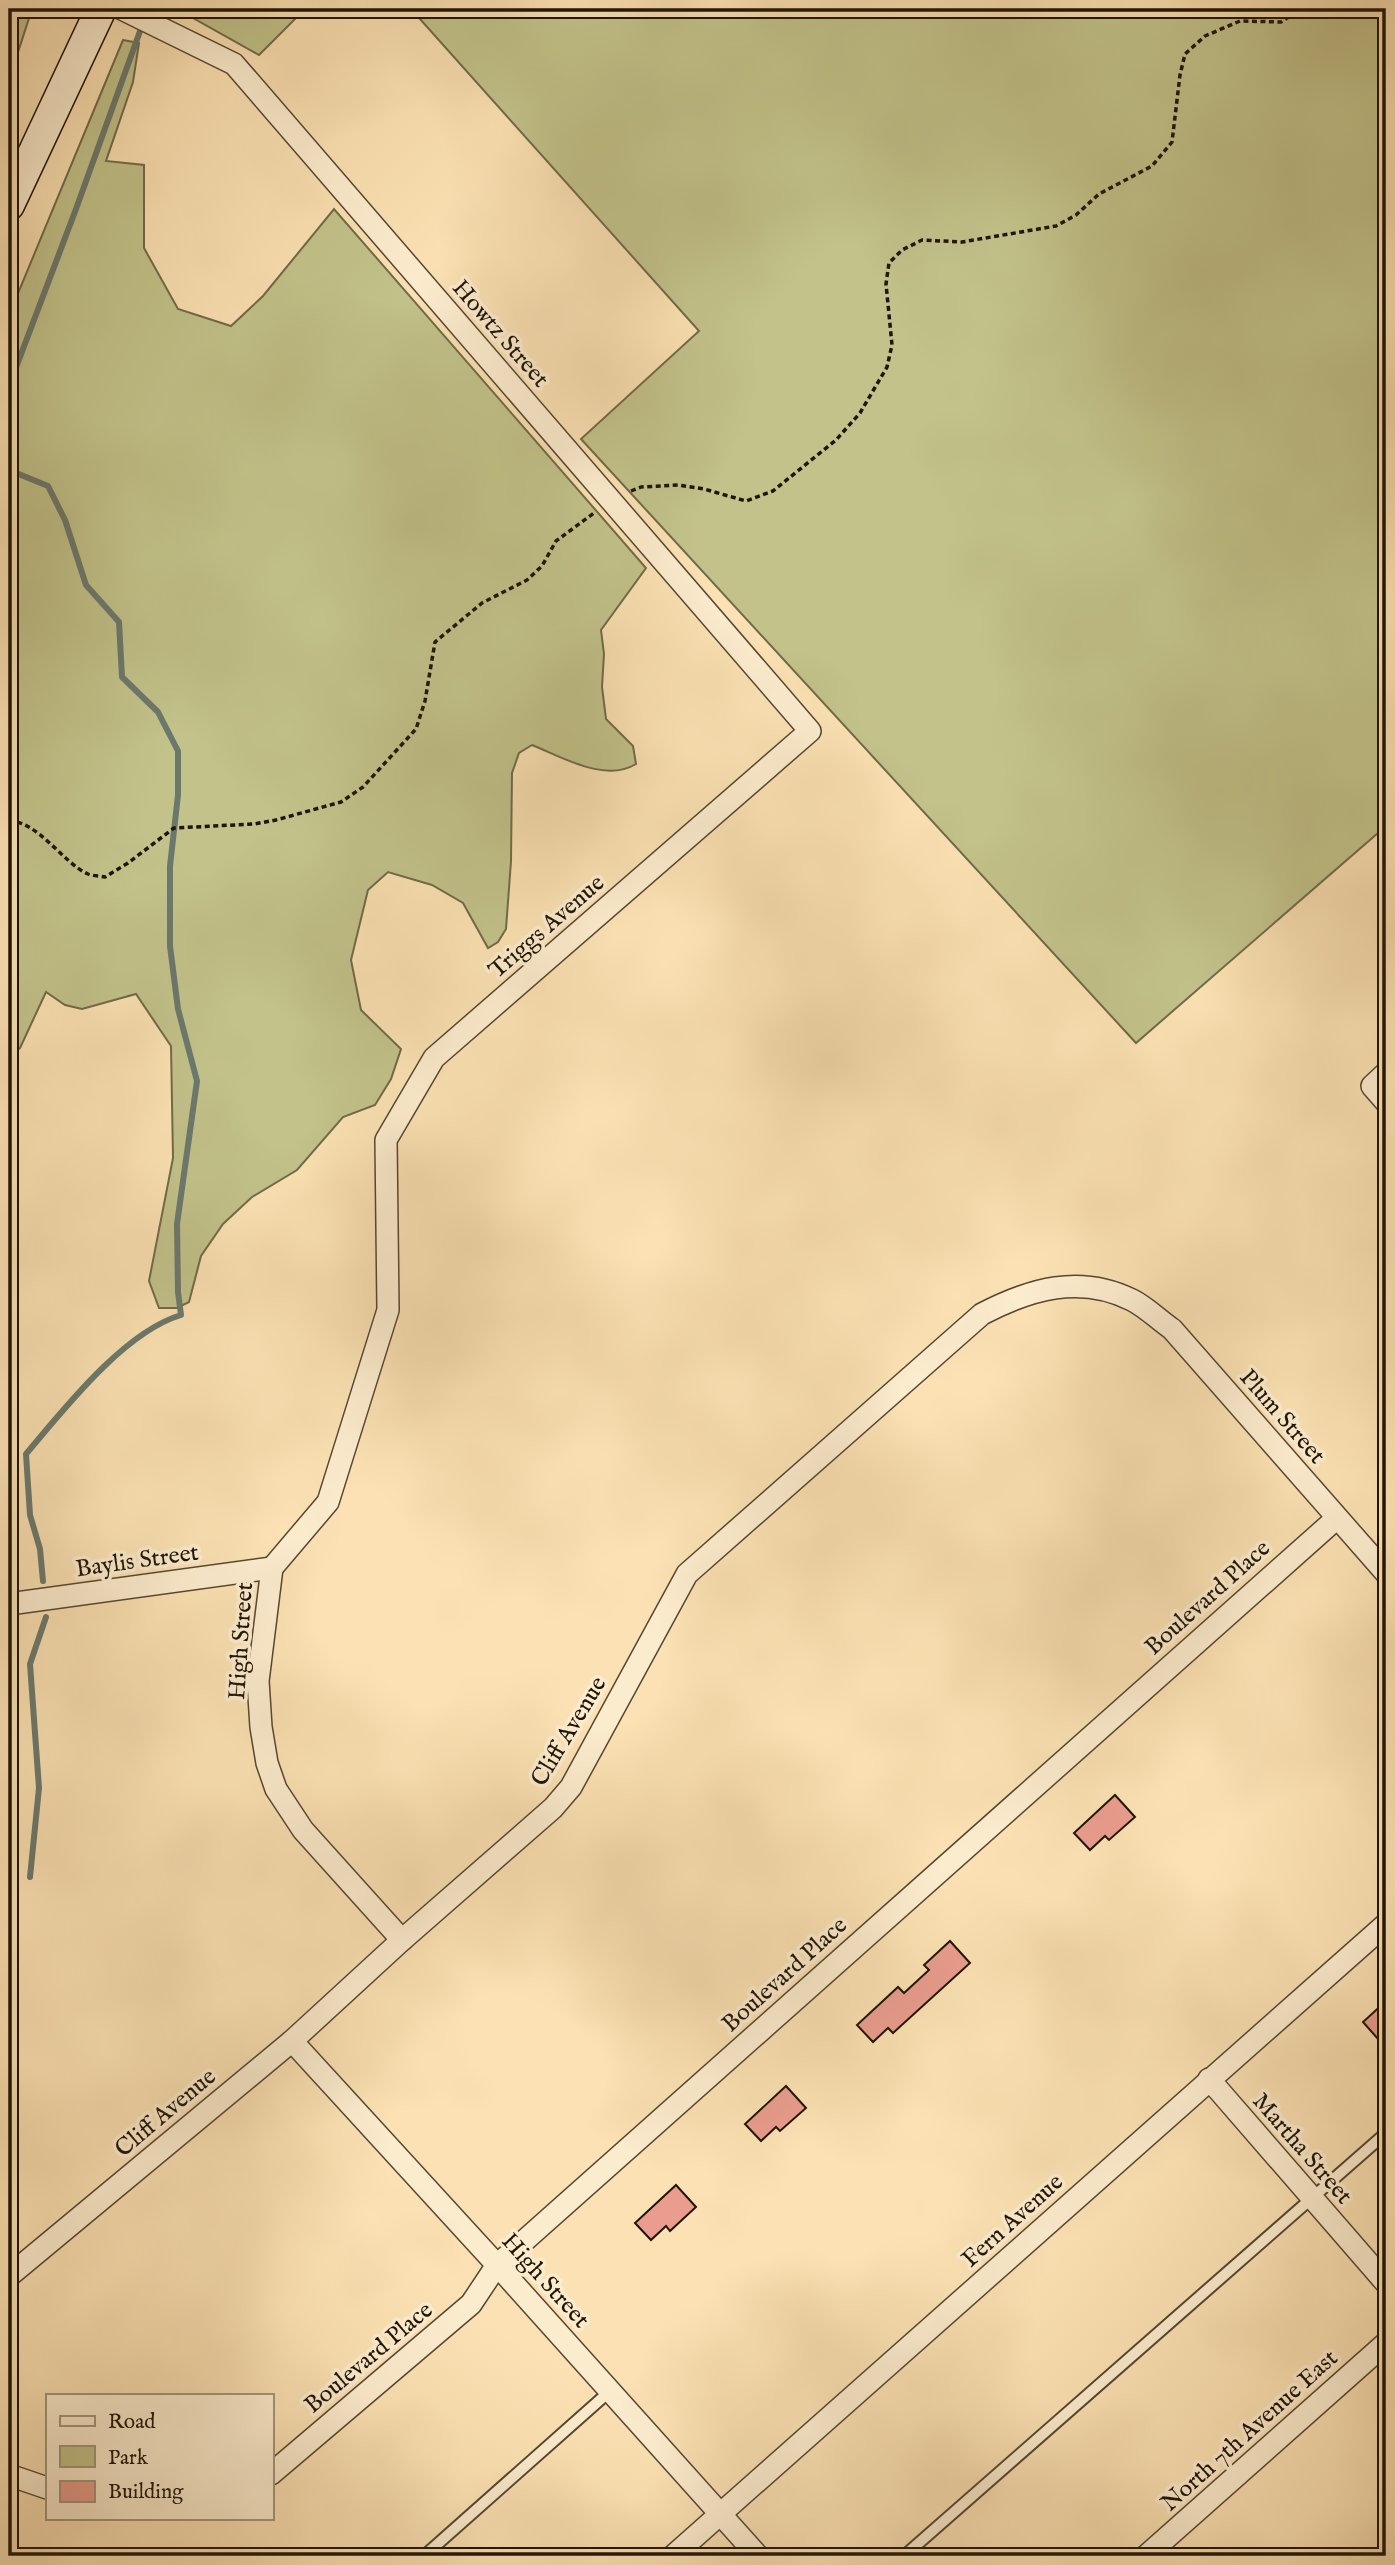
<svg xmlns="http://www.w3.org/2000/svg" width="1395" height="2565" font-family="'IM FELL English',serif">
<rect width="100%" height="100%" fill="#fbe1b3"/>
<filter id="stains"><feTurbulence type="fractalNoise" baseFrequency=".00286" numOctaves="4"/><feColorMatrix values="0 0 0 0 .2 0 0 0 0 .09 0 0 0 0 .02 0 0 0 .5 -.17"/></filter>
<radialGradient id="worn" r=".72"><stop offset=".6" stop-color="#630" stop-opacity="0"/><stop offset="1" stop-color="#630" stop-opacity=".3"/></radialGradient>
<g fill="#c2c28a" stroke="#706b48" stroke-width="2">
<path d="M9 9H32L9 80Z"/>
<path d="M177 9H305L259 55Z"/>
<path d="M411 9H1386V826L1136 1043 581 439 699 331Z"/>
<path d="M123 40 139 43 133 82 106 161 144 165V248L178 309 231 326 263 296 334 209 646 568 601 630 604 654 602 687 606 719 633 746 636 764C605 783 562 757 532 745L519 753 512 773 511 861 506 929 498 942 488 948 463 903 432 885 388 872 368 890 351 960 361 1010 401 1049 391 1079 375 1105 343 1117 297 1170 252 1197 223 1224 201 1256 189 1302 177 1308H159L149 1281 173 1158 171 1046 136 994 82 1009 65 1005 46 992 20 1048 9 1056V315Z"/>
</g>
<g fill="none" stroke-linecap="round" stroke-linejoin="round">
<g stroke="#6b796d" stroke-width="6">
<path d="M9 386 76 209 148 9"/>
<path d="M9 470 48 486 65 520 86 585 119 622 122 677 158 712 178 751V795L170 866V946L178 1009 197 1081 177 1224 178 1292 181 1315C124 1332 64 1409 26 1454L30 1515 40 1549 43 1581"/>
<path d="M30 1877 39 1788 30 1664 46 1617"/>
</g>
</g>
<g fill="#ea9d8f" stroke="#1e1407" stroke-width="2">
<path d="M1115 1795 1135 1817 1109 1840 1105 1836 1090 1850 1074 1833Z"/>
<path d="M950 1941 970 1963 893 2033 888 2028 873 2042 857 2025 898 1987 904 1993 929 1970 924 1965Z"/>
<path d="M1386 2001V2048L1363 2022Z"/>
<path d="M786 2086 806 2108 780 2131 776 2127 761 2141 745 2124Z"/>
<path d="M676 2185 696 2207 670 2231 666 2226 651 2240 635 2223Z"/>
</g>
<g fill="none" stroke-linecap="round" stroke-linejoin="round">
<defs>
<g id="lane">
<path d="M424 2556 610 2391"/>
<path d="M904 2556 1386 2133"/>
<path d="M1383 2556 1386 2553"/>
</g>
<g id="street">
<path d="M122 9 234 64 810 731 434 1058 386 1140 388 1310 328 1502 272 1568 258 1681 261 1727 267 1763 276 1789 303 1830 402 1940"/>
<path d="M1386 1073 1372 1086 1386 1102"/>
<path d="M9 1604 272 1568"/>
<path d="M292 2041 497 2265 758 2556"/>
<path d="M1209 2079 1386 2283"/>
<path d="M9 2276 292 2041 402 1940 553 1808 571 1787 687 1574 982 1314C1030 1289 1080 1274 1132 1300 1146 1307 1159 1320 1172 1329L1386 1573"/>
<path d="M271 2474 471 2304 497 2265 1337 1518"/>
<path d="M9 2475 47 2488"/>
<path d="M673 2556 1386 1924"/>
<path d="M1146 2556 1386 2343"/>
</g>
<path id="secondary" d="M9 205 101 9"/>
</defs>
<use href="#lane" stroke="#554732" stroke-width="14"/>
<use href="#street" stroke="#554732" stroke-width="24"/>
<use href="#secondary" stroke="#1e1407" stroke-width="33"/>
<g stroke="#1e1407" stroke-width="3.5" stroke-dasharray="5 3.5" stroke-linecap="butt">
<path d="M631 491 641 487 678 485 704 489 746 501 773 491 836 440 860 413 887 367 892 345 886 284 889 263 902 250 922 240 962 242 1056 226 1076 215 1099 194 1152 166 1172 142 1180 75 1185 54 1205 36 1240 21 1281 22 1301 9"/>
<path d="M9 821C38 821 63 863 88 874 93 876 100 876 105 877L128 863 174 828 254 824 276 820 341 802 363 787 416 729 425 701 435 642 482 603 527 580 542 566 556 541 594 513"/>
</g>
<use href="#lane" stroke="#fcecce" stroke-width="10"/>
<use href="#street" stroke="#fcecce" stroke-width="21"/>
<use href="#secondary" stroke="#fcecce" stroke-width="30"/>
</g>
<g text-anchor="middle" stroke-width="7" stroke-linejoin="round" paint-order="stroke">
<g font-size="24" fill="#1e1407" stroke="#fcecce">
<text transform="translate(501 333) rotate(49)" y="8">Howtz Street</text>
<text transform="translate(546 926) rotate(-41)" y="8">Triggs Avenue</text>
<text transform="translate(1283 1416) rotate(49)" y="8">Plum Street</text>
<text transform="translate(137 1560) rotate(-8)" y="8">Baylis Street</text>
<text transform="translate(1207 1597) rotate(-42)" y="8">Boulevard Place</text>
<text transform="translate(240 1641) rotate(-86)" y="8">High Street</text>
<text transform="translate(568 1731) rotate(-59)" y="8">Cliff Avenue</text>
<text transform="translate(784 1974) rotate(-42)" y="8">Boulevard Place</text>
<text transform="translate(165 2112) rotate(-40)" y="8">Cliff Avenue</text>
<text transform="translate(1303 2148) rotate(49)" y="8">Martha Street</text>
<text transform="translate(1012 2220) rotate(-42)" y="8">Fern Avenue</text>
<text transform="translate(546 2280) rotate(48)" y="8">High Street</text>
<text transform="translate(368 2357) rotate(-40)" y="8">Boulevard Place</text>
<text transform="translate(1249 2430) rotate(-42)" y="8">North 7th Avenue East</text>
</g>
</g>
<rect width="1395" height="2565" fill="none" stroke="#fbe1b3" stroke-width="35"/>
<rect x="10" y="10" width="1374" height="2544" fill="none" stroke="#1e1407" stroke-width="3.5"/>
<rect x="18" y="18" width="1360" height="2530" fill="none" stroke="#1e1407" stroke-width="2"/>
<rect x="46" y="2394" width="228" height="126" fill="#fcecce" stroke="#a3967e" stroke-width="2"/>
<rect x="60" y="2416" width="35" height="10" fill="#fcecce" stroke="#a3967e" stroke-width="2"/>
<text x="108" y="2428" font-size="21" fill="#1e1407">Road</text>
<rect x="60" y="2446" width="35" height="21" fill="#c2c28a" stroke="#a3967e" stroke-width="2"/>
<text x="108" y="2464" font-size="21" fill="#1e1407">Park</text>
<rect x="60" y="2481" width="35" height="21" fill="#ea9d8f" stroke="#a3967e" stroke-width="2"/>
<text x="108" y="2498" font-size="21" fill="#1e1407">Building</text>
<rect width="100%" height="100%" filter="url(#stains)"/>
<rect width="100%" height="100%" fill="url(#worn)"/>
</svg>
